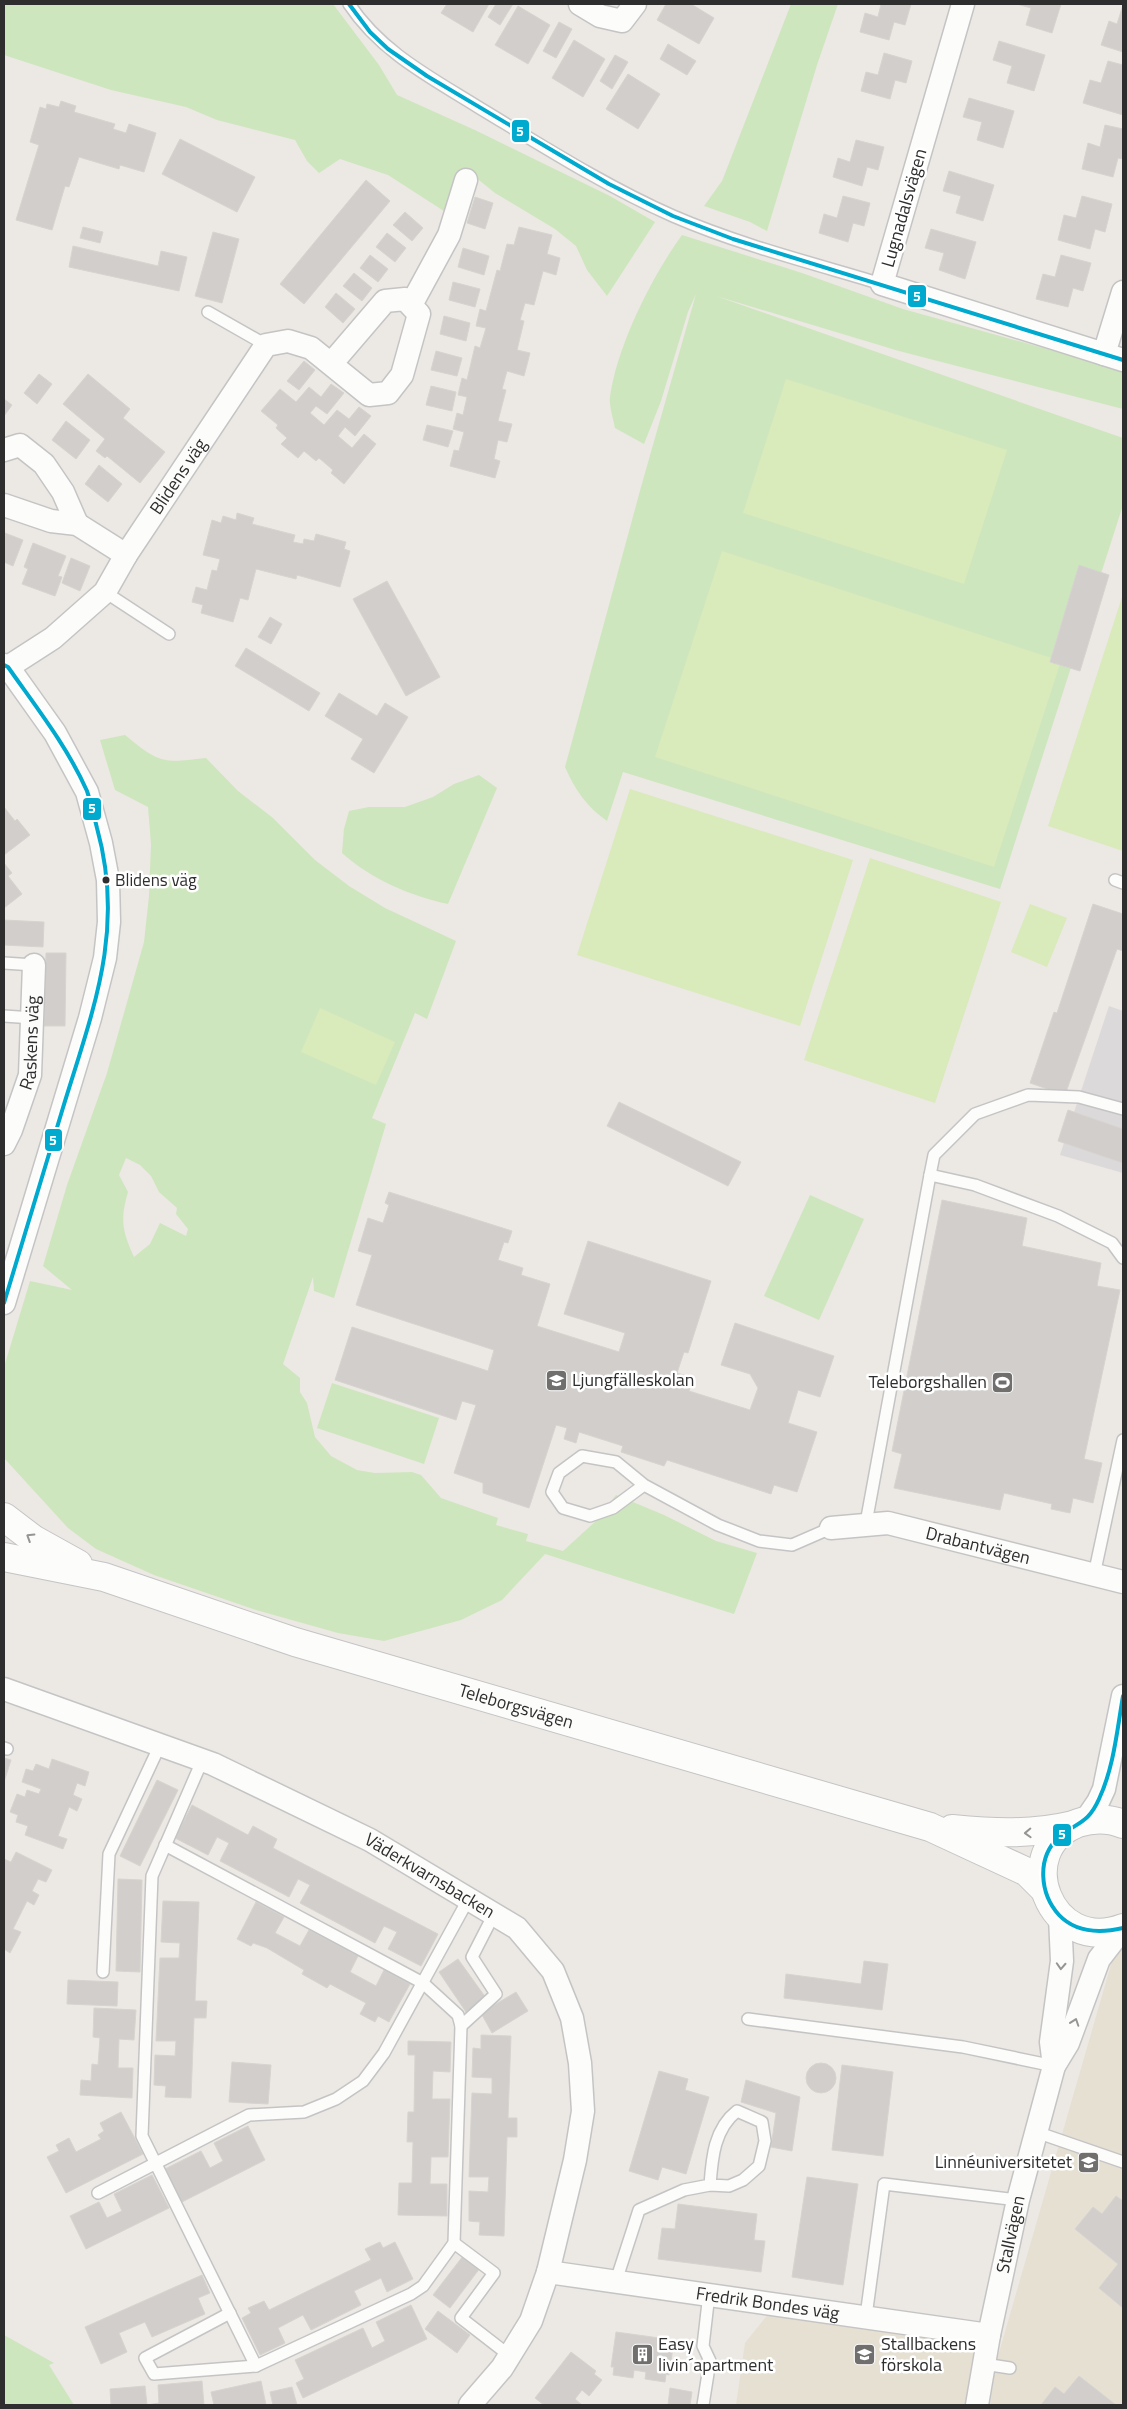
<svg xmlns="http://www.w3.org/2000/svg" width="1127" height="2409" font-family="'Titillium Web',sans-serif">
<rect width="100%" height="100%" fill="#ece8e4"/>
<path fill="#dcd9db" d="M1109 1006 1123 1011V1173L1060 1155Z"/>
<g fill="#e6e0d3">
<path d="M1123 1948V2405H990L996 2363 1112 1961Z"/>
<path d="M777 2303 989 2335 977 2405H736L745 2343Z"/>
</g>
<g fill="#cee6be" fill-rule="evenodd">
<path d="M4 4H333L379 65 397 95 477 131 610 196 655 222 607 296 587 270 576 246 555 229 495 193 464 168 447 213 388 175 340 159 319 173 307 161 295 140 217 120 186 107 111 90 4 55Z"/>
<path d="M791 4H838L817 65 767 231 750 222 704 206 722 181Z"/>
<path d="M682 235 802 273 903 309 1123 370V409L899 351 716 296 1123 438V505L1000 889 623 772 607 821C587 807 575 790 565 767L641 487 696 294 688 312 661 401 644 444 615 428C613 418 609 406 610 397 617 346 652 276 682 235Z"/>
<path d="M125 735C160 764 163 763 206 758L238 791 273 818 315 860 349 886 385 908 456 941 427 1019 415 1013 372 1118 386 1124 334 1298 314 1291 313 1277 283 1364 300 1378V1392L307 1403 315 1437 331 1456 357 1470 375 1473 412 1472 421 1475 441 1498 498 1518 496 1525 528 1534 526 1541 563 1551 597 1520 616 1495 664 1515 716 1541 757 1553 734 1614 545 1554 502 1600 461 1620 384 1641 338 1633 256 1610 154 1575 96 1549 68 1528 4 1458V1367L30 1281 72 1290 43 1266 67 1185 107 1073 144 942 149 896 151 844 148 807 115 790 100 740ZM126 1158 140 1165 151 1176 159 1192 177 1208 176 1214 188 1229 186 1236 160 1223 150 1244 134 1257C122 1230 120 1220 128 1192L119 1175Z"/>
<path d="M479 775 497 788 448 904C410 896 371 879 342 853L344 829 349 811 369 807H405L433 797 454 784Z"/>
<path d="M810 1195 864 1219 819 1320 764 1296Z"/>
<path d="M332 1383 439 1418 424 1464 317 1428Z"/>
<path d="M4 2335 54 2363 49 2365 74 2405H4Z"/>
</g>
<g fill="#d9eabb">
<path d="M786 379 1007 450 964 584 743 513Z"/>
<path d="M722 551 1061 661 994 867 655 757Z"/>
<path d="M1123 594V851L1048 826Z"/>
<path d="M630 789 853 860 800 1026 577 955Z"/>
<path d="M870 858 1001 902 935 1103 804 1060Z"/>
<path d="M1030 904 1067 918 1047 967 1011 952Z"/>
<path d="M320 1008 395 1042 376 1085 301 1052Z"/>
</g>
<g fill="#d1cecb" stroke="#d7d4d0">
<path d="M447 4H489L473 32 441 13Z"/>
<path d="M496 4H513L500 25 488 17Z"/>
<path d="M666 4H691L714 18 699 44 657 20Z"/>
<path d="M881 4H911L905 25 894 22 889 40 860 32 865 13 878 17Z"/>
<path d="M1017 4H1061L1052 33 1026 25 1031 8Z"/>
<path d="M1123 5V52L1101 45 1109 21 1117 24Z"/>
<path d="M518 6 550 25 528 64 495 45Z"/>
<path d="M559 22 572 29 556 58 543 51Z"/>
<path d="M574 40 605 59 583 97 552 78Z"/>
<path d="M999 41 1045 55 1034 91 1007 83 1012 66 993 60Z"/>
<path d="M668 44 696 61 687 75 660 59Z"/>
<path d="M884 53 912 61 906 83 895 80 890 99 861 91 866 72 878 75Z"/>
<path d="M615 55 628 62 612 89 600 81Z"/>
<path d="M1108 61 1123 65V115L1083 103 1090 80 1101 83Z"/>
<path d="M628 74 660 94 638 129 606 109Z"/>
<path d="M969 98 1014 111 1003 148 977 140 982 122 963 117Z"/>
<path d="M61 101 76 106 74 112 115 124 113 129 126 133 129 124 156 133 144 172 120 165 119 169 79 157 69 187 65 186 52 230 16 220 39 145 30 142 40 107 46 109 47 104 59 107Z"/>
<path d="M1105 125 1123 129V159L1118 158 1113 177 1082 169 1088 143 1100 147Z"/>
<path d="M180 139 255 177 237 212 162 174Z"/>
<path d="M856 140 884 147 878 170 867 167 862 186 833 177 838 158 850 162Z"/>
<path d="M949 171 994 185 983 221 956 213 961 196 943 191Z"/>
<path d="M366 180 390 201 304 304 280 284Z"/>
<path d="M843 196 870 203 864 226 853 223 848 242 819 233 824 214 837 218Z"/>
<path d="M1082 196 1112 204 1105 232 1095 229 1090 249 1058 240 1064 215 1076 218Z"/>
<path d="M475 197 493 203 485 229 467 223Z"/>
<path d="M405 212 423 228 412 241 393 225Z"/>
<path d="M83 227 103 232 100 243 80 238Z"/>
<path d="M519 227 552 235 547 254 560 258 556 275 543 271 534 305 525 303 520 320 524 321 517 350 530 353 524 376 507 371 502 389 506 390 498 421 512 424 507 442 498 440 494 459 500 461 495 478 450 466 454 450 459 451 464 432 453 429 457 413 463 415 467 397 458 395 462 378 467 380 475 346 480 348 486 328 476 326 480 309 486 311 497 270 500 271 507 244 514 245Z"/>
<path d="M931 229 976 242 965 279 939 270 944 253 925 248Z"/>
<path d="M213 232 239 239 222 303 195 296Z"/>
<path d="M387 233 406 248 395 262 376 247Z"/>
<path d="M73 246 158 266 161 251 187 257 179 291 69 267Z"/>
<path d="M463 248 489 256 484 275 458 267Z"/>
<path d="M370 255 388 269 378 282 360 268Z"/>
<path d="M1061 255 1091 263 1083 291 1073 288 1068 307 1036 299 1043 274 1055 277Z"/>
<path d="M354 273 372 288 362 301 343 286Z"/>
<path d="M453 282 480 289 475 307 449 300Z"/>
<path d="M336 293 355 309 343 323 325 307Z"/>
<path d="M444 316 470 323 466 341 440 334Z"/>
<path d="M436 351 462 358 457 376 431 370Z"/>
<path d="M304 361 315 370 299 390 287 381Z"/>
<path d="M39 374 52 384 37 404 24 393Z"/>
<path d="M88 374 130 409 123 418 165 452 140 483 107 456 105 458 96 451 105 439 63 404Z"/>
<path d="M331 384 344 393 327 414 316 406 310 413 324 425 337 410 349 419 359 407 371 416 355 436 345 427 338 436 352 448 364 434 376 444 344 484 331 473 333 470 319 458 316 461 304 451 298 458 281 444 287 438 276 428 278 425 261 411 280 389 296 402 309 387 321 397Z"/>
<path d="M431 386 456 392 452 411 426 405Z"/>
<path d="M4 399 12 405 4 416Z"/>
<path d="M66 421 90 440 76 459 52 440Z"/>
<path d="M427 425 453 431 448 447 423 440Z"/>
<path d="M99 465 122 484 108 502 85 484Z"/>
<path d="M237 513 254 518 252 524 295 535 293 542 303 544 304 539 314 541 316 534 346 542 344 549 350 551 340 587 297 575 296 579 256 569 248 600 240 598 233 622 201 613 203 605 192 602 196 587 207 590 212 570 217 571 220 559 203 555 212 520 221 523 223 516 236 520Z"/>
<path d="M5 533 23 540 13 566 4 562Z"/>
<path d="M33 543 66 556 58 576 62 577 55 596 22 584 28 569 24 567Z"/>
<path d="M71 558 90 566 80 591 62 583Z"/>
<path d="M1079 565 1109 575 1080 671 1050 662Z"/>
<path d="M387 581 440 677 406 696 353 599Z"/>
<path d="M270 617 282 624 271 644 258 637Z"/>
<path d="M246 648 320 693 309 711 235 666Z"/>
<path d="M339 693 377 716 385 703 408 717 374 773 351 759 363 739 325 716Z"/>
<path d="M4 807 15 821 17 819 30 835 4 855Z"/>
<path d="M4 863 12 873 8 876 22 894 4 908Z"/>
<path d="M1093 904 1123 914V951L1117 949 1065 1095 1030 1083 1054 1012 1057 1013Z"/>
<path d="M4 920 44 922 43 947 4 945Z"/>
<path d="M46 953H66L65 1026H44Z"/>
<path d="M619 1102 741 1162 728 1186 607 1126Z"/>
<path d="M1068 1110 1123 1129V1163L1058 1141Z"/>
<path d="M389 1192 512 1231 508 1243 504 1242 498 1260 523 1268 521 1275 550 1284 537 1326 619 1352 625 1333 564 1314 588 1241 711 1281 688 1353 684 1352 677 1373 693 1378 689 1391 750 1410 758 1388 750 1374 721 1365 735 1323 834 1356 820 1397 798 1390 788 1423 817 1432 797 1492 774 1485 771 1494 667 1460 664 1466 621 1452 623 1446 579 1432 576 1443 564 1439 567 1428 556 1425 529 1508 483 1493V1483L454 1473 476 1405 462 1401 456 1420 335 1380 352 1327 488 1371 494 1350 356 1305 372 1255 358 1251 368 1218 383 1223 389 1205 385 1203Z"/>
<path d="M942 1200 1027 1218 1022 1246 1101 1263 1097 1286 1120 1290 1084 1459 1102 1463 1093 1503 1073 1498 1070 1513 1051 1509 1052 1504 1004 1493 1000 1510 894 1488 902 1454 892 1451Z"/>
<path d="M4 1758 11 1760 4 1782Z"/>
<path d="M52 1759 89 1772 85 1786 77 1783 73 1795 82 1799 77 1811 69 1807 58 1836 67 1839 63 1849 25 1835 28 1826 16 1822 18 1815 10 1812 17 1794 25 1797 27 1790 39 1794 41 1789 22 1782 26 1769 33 1771 36 1764 49 1769Z"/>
<path d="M157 1780 178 1790 140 1866 120 1856Z"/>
<path d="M192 1805 248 1835 253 1826 277 1839 273 1848 438 1934 421 1966 388 1949 397 1932 384 1926 375 1943 300 1903 310 1885 298 1879 289 1897 220 1861 229 1843 217 1837 208 1855 175 1838Z"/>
<path d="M16 1852 52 1870 46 1882 38 1879 32 1891 39 1895 34 1905 27 1901 13 1929 21 1932 10 1953 4 1949V1859L11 1862Z"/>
<path d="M118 1879 142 1880 140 1972 116 1971Z"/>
<path d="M163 1901 199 1902 195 2001H207L206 2018H194L191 2098 165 2097 166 2086 154 2085 155 2055 175 2056 176 2041H156L160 1958H179L180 1943 161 1942Z"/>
<path d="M256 1902 284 1917 275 1933 300 1946 309 1930 358 1956 350 1972 376 1986 384 1970 410 1984 389 2022 378 2016 375 2022 360 2014 366 2003 330 1984 327 1988 302 1974 304 1970 267 1948 253 1943 251 1946 237 1939Z"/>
<path d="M458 1959 486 1998 466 2012 439 1972Z"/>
<path d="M864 1961 888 1964 882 2010 784 1998 786 1974 861 1984Z"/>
<path d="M68 1980 118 1982 117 2006 67 2004Z"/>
<path d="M516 1992 528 2011 492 2033 481 2013Z"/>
<path d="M94 2008 136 2010 134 2040 119 2039 118 2068H133L132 2098 80 2095 81 2080 91 2081 92 2064 98 2065 100 2038 93 2037Z"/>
<path d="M481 2035 511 2036 508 2118H517V2137H507L504 2236 479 2235 480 2222 469 2221V2191L488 2192 489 2177H469L472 2093 492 2094V2078L472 2077 473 2048 481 2049Z"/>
<path d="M408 2041 451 2042 450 2072 433 2071 432 2099H450L448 2157H431L430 2184H447V2216L398 2215 399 2183H412L413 2142H407L408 2112H414L415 2055H408Z"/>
<path d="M232 2062 271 2065 268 2104 229 2102Z"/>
<circle cx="821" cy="2078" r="15"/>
<path d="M842 2065 893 2072 883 2156 832 2150Z"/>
<path d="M659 2071 688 2079 685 2090 709 2097 686 2174 662 2167 658 2180 629 2171Z"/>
<path d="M746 2080 800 2097 792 2151 771 2147 776 2113 741 2102Z"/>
<path d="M121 2112 143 2154 66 2193 47 2157 59 2151 56 2145 69 2138 76 2152 101 2139 98 2135 104 2131 100 2123Z"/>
<path d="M248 2126 265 2160 180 2203 163 2170 201 2151 210 2168 223 2161 214 2143Z"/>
<path d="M152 2175 169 2208 86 2249 70 2216 99 2202 107 2218 122 2211 114 2194Z"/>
<path d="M807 2177 858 2184 843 2285 792 2277Z"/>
<path d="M1116 2196 1123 2201V2308L1099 2288 1118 2264 1075 2229 1093 2207 1102 2214Z"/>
<path d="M678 2204 757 2214 754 2240 765 2241 761 2272 658 2259 662 2228 675 2229Z"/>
<path d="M380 2242 383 2248 395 2242 413 2279 387 2292 381 2278 354 2291 361 2305 311 2330 303 2315 278 2328 285 2343 260 2355 242 2318 251 2313 248 2308 264 2301 269 2310 371 2260 365 2249Z"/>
<path d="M463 2256 480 2268 450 2308 433 2295Z"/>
<path d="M202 2275 210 2293 198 2298 205 2314 152 2337 145 2322 119 2333 127 2352 101 2364 85 2327Z"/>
<path d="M411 2305 427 2339 303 2398 296 2383 304 2379 295 2360 363 2328 372 2348 385 2341 376 2322Z"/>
<path d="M438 2311 470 2335 457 2353 425 2329Z"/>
<path d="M616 2332 674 2340 669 2375 666 2374 665 2382 645 2379 646 2372 634 2370 633 2378 613 2375 614 2367H611Z"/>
<path d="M571 2352 596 2371 594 2374 602 2380 589 2396 582 2390 575 2399 582 2405H544L535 2398Z"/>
<path d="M1079 2376 1116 2405H1041L1055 2387 1064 2394Z"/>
<path d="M202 2381 204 2405H111L110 2389 145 2386 147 2405 159 2403 158 2385Z"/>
<path d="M261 2381 266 2405H214L211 2392Z"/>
<path d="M292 2387 297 2405H273L270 2392Z"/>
<path d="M670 2388 692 2392 690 2405H668Z"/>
</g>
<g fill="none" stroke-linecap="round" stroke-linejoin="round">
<defs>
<g id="lane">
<path d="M349 4C381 52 430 77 478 107 541 145 605 186 673 216 740 245 812 263 882 284"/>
<path d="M208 312 266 345"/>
<path d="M105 592 169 634"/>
<path d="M1115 880 1123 883"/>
<path d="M4 963 34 965"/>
<path d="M4 1016 33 1018"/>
<path d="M930 1175 934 1155 975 1114 1028 1095 1079 1097 1123 1109"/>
<path d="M644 1485 613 1508 590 1516 563 1508 552 1492 559 1473 582 1456 616 1462 644 1485 718 1525 759 1541 792 1545 831 1528"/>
<path d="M866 1523 930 1175 975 1185 1058 1216 1112 1243 1123 1258"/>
<path d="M1094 1575 1123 1440"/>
<path d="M4 1748 7 1749"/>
<path d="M202 1761 152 1876 142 2136 256 2366"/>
<path d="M165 1845 423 1983 458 2015 461 2026 454 2243 423 2286 411 2294 256 2366 154 2374 145 2358 230 2313"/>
<path d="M103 1972 109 1854 160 1745"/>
<path d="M748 2019 963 2047 1054 2066"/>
<path d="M461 2026 496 1994 472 1957 494 1914"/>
<path d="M1036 2132 1123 2162"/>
<path d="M98 2193 249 2115 304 2112 336 2099 363 2081 384 2053 469 1898"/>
<path d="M454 2243 494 2273 461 2318 510 2356"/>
<path d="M616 2281 639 2210 684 2190 710 2185 729 2186 743 2180 759 2166 765 2141 762 2122 737 2111C714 2129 712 2158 710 2185"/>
<path d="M866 2316 884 2184 1018 2200"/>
<path d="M984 2364 1010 2368"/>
<path d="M703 2405 710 2361 703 2346 709 2294"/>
</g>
<g id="street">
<path d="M580 4 600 16 622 21 635 4"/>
<path d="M963 4 882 284 1123 360"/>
<path d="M411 305 449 235 466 180"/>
<path d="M1104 354 1123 292"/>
<path d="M4 450 20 445 44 464 63 492 77 524"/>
<path d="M4 505 51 521 77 524 126 555"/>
<path d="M4 665 8 667 55 733 87 792 101 843 108 880 109 922 105 958 90 1018 4 1303"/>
<path id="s1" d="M8 667 53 638 105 592 126 555 266 345 288 341 311 348 369 395 388 393 402 375 419 314 405 299 385 301 331 364"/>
<path id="s2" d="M4 1144 11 1130 30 1075 34 965"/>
<path id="s3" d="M831 1528 888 1523 1123 1582"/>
<path id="s4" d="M4 1689 213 1764 370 1840 517 1928 553 1971 572 2018 580 2063 583 2111 575 2160 548 2272 531 2321 502 2368 470 2405"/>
<path d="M1085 1821 1098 1802 1104 1789 1123 1696"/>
<path d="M1054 2066 1051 2042 1062 1961 1060 1917"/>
<path id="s5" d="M548 2272 989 2335"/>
<path id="s6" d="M977 2405 989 2335 1018 2200 1054 2066 1068 2043 1099 1959 1123 1928"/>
</g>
<g id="secondary">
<path d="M4 1517 33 1539 78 1564"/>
<path id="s7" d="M4 1557 104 1577 295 1642 930 1827 1027 1872 1044 1889"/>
<path d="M1123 1824C1108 1818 1094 1818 1078 1823 1010 1849 1049 1956 1123 1928"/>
<path d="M952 1829C994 1833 1031 1835 1073 1825"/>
</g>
</defs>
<use href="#lane" stroke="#c5c4c5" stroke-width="14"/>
<use href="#street" stroke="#c5c4c5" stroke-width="25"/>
<use href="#secondary" stroke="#c5c4c5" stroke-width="30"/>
<use href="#lane" stroke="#fcfcfb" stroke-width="11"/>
<use href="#street" stroke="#fcfcfb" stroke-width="22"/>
<use href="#secondary" stroke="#fcfcfb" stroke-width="28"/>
<defs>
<g id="bus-1">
<path d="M349 4 370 32 388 49 427 76 609 184 673 216 733 239 1123 360"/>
<path d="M4 665 8 667C36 707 67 746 87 791 91 803 94 816 97 828 126 932 92 1012 62 1111 43 1175 23 1239 4 1303"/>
<path d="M1123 1696C1117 1730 1114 1767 1099 1799 1088 1824 1077 1822 1059 1837 1036 1858 1040 1894 1059 1915 1076 1933 1101 1933 1123 1928"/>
</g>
</defs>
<use href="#bus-1" stroke="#fff" stroke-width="8"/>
<use href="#bus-1" stroke="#00a9ce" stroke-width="4"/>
</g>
<defs><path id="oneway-chevron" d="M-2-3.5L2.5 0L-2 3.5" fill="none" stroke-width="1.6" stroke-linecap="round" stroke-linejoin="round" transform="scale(1.25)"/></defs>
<g stroke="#959594">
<use href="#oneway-chevron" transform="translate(30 1537) rotate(-148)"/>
<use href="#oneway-chevron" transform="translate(1028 1833) rotate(178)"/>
<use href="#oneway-chevron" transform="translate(1061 1966) rotate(93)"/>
<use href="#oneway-chevron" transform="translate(1075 2022) rotate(-71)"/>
</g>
<defs>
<symbol id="school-square" viewBox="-11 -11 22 22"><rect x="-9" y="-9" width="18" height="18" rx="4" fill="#706f6e" stroke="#fff"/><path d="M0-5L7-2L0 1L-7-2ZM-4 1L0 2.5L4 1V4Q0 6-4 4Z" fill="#fff"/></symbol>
<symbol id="stadium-square" viewBox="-11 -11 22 22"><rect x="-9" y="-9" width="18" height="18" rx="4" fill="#706f6e" stroke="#fff"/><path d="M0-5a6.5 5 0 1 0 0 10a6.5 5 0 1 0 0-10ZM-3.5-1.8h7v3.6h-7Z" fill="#fff"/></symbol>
<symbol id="university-square" viewBox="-11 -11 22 22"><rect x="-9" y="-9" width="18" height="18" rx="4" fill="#706f6e" stroke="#fff"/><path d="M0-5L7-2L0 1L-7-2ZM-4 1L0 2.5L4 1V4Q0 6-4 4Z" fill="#fff"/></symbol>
<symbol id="building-square" viewBox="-11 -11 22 22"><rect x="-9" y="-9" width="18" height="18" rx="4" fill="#706f6e" stroke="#fff"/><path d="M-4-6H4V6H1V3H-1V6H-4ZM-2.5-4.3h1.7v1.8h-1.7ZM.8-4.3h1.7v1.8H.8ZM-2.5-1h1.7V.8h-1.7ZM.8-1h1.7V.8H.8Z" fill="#fff"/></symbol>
</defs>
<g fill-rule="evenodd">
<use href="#school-square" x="544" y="1368" width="25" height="25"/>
<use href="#stadium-square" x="990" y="1370" width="25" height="25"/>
<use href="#university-square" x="1076" y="2150" width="25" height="25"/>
<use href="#building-square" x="630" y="2342" width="25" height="25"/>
<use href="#school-square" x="852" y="2342" width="25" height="25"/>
</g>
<circle fill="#2e2e2e" stroke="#fff" stroke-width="2" cx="106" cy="880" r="4.5"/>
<g text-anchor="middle" stroke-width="5" stroke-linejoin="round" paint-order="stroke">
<g font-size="17" fill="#2e2e2e" stroke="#fff" text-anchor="start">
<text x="115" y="886">Blidens väg</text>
</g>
<g font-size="18" fill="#2e2e2e" stroke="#fff">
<text transform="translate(904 208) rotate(-74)" y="6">Lugnadalsvägen</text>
<text dy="6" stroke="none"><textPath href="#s1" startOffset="260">Blidens väg</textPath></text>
<text dy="6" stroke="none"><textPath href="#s2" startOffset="106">Raskens väg</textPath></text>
<text dy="6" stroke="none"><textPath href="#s3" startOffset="150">Drabantvägen</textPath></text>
<text dy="6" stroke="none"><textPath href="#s7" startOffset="534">Teleborgsvägen</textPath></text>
<text dy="6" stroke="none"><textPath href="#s4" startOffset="466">Väderkvarnsbacken</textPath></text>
<text dy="6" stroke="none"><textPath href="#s6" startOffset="174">Stallvägen</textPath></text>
<text dy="6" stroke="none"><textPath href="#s5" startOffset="222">Fredrik Bondes väg</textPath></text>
</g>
<g font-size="18" fill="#2e2e2e" stroke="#fff" text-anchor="start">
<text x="572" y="1386">Ljungfälleskolan</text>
<text x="987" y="1388" text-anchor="end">Teleborgshallen</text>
<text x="1072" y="2168" text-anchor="end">Linnéuniversitetet</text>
<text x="658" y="2350">Easy<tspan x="658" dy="21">livin´apartment</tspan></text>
<text x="881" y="2350">Stallbackens<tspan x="881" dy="21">förskola</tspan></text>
</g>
</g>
<g stroke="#fff" stroke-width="2">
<rect x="511" y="119" width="19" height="24" rx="5" fill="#00a9ce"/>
<rect x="907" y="284" width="20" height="24" rx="5" fill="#00a9ce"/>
<rect x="82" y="797" width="20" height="24" rx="5" fill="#00a9ce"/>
<rect x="44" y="1128" width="19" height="24" rx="5" fill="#00a9ce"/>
<rect x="1052" y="1823" width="20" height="24" rx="5" fill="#00a9ce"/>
</g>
<g font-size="14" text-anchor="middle" font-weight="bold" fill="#fff">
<text x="520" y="136">5</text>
<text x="917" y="301">5</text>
<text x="92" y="813">5</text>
<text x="53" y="1145">5</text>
<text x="1062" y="1839">5</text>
</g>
<rect width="1127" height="2409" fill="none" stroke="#2e2e2e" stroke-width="10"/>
</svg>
